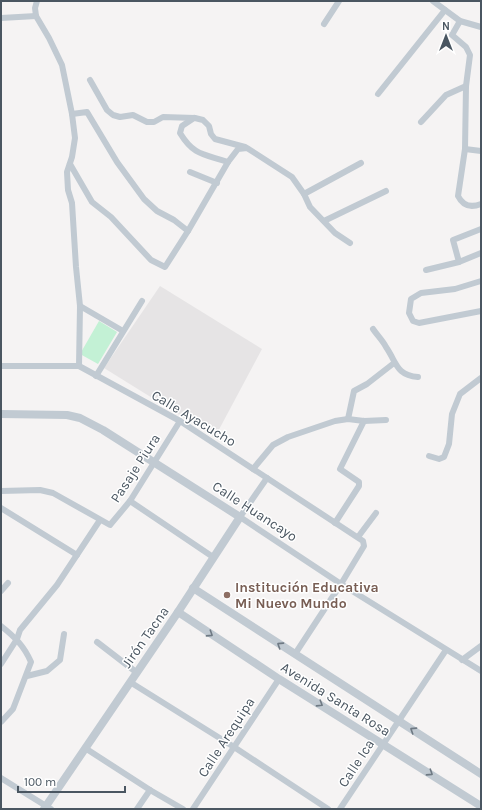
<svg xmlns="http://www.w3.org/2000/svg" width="482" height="810" font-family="Karla,sans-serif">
<rect width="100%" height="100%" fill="#f5f3f3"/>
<path fill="#e6e4e5" d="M160 286 262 349 215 437 104 368Z"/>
<path fill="#c3f1d5" d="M99 321 117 332 98 364 80 354Z"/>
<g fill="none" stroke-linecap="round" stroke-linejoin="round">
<g stroke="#c1cad2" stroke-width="6">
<path d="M37 1 35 8 36 16 49 38 62 65 72 114 75 138 72 157 67 172 68 190 72 203 76 267 80 306 79 366"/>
<path d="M433 1 460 21 481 27"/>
<path d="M1 18 36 16"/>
<path d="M460 21 452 35 466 47 470 55 466 86 465 149 458 196C463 206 471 208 481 204"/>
<path d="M324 24 339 1"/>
<path d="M90 80 107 110 113 115 120 117 133 115 147 122H154L163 117 195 118 203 120 209 126 211 134 215 139 245 147"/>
<path d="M378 94 445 10"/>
<path d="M72 114 87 112 117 162 144 199 157 211 174 220 188 231"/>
<path d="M194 118 182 126 180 133C194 156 204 154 228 162"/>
<path d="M421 122 446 95 466 86"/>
<path d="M465 149 481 151"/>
<path d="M70 164 92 202 111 217 151 260 165 267 188 231 228 162 238 149 247 148 292 177 304 194 310 207 335 233 350 243"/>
<path d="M190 172 217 183"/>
<path d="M304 194 361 163"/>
<path d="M324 221 386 191"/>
<path d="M459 262 453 240 481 229"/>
<path d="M426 270 459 262 481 253"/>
<path d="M481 281 455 289 421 293 411 299 409 313 413 321 419 323 481 311"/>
<path d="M80 306 123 331"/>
<path d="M373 329C377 335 383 341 386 347 397 363 396 375 418 377"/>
<path d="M1 366H79L180 421 363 541 364 546 341 584 295 654"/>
<path d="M96 376 142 301"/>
<path d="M348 419 354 391 367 384 394 363"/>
<path d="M429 456 439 459 444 457 449 444 452 414 460 394 481 378"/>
<path d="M253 469 273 445 288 437 335 421 348 419 364 421 386 420"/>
<path d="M267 478 240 517 341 584 481 671"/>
<path d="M1 491 40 490 53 493 110 525 130 501 180 421"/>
<path d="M130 501 213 557"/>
<path d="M1 508 77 555"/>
<path d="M335 523 359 486V482L340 469 364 421"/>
<path d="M358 537 376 513"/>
<path d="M1 591 8 583"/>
<path d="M1 626C15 637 24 646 31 662L13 709 1 722"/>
<path d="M97 642 136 672"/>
<path d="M462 660 481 646"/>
<path d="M1 664 17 639 20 630 57 585 100 520"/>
<path d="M27 676 47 671 60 660 64 634"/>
<path d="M130 682 234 747 328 809"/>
<path d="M85 748 150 790 183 809"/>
<path d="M1 778 51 809"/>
<path d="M137 809 150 790"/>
<path d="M193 809 279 679"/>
<path d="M340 809 446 650"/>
</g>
<g stroke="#c1cad2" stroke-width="8">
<path d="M1 414 67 415 80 418 103 430 240 517 178 612 44 809"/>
<path d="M193 588 481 774"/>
<path d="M178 612 279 679 481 806"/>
</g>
</g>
<defs><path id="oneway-chevron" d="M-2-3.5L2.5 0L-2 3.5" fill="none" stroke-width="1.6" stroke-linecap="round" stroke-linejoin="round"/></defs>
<g stroke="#6e7983">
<use href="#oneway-chevron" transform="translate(210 634) rotate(33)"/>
<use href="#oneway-chevron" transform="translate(280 645) rotate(-147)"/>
<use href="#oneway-chevron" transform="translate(320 704) rotate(32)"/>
<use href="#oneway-chevron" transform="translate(413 730) rotate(-147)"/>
<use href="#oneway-chevron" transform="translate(430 773) rotate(33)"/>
</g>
<circle fill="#8d6e63" stroke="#fff" stroke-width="1.5" cx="227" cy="595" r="4"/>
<g text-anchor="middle" stroke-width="3" stroke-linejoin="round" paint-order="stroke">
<g font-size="14" fill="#4a5661" stroke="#fff">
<text transform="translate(194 418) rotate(31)" y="5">Calle Ayacucho</text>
<text transform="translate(135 468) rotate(-57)" y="5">Pasaje Piura</text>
<text transform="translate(255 511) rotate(33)" y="5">Calle Huancayo</text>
<text transform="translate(145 637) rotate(-55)" y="5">Jirón Tacna</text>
<text transform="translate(336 699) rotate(32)" y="5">Avenida Santa Rosa</text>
<text transform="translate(226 737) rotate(-57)" y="5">Calle Arequipa</text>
<text transform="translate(356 763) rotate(-57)" y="5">Calle Ica</text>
</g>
<g font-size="14" font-weight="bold" fill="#785e54" stroke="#fff" text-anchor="start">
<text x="235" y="592">Institución Educativa<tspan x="235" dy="16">Mi Nuevo Mundo</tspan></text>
</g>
</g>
<rect width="482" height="810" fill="none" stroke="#4a5661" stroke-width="4"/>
<g transform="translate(446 36)" stroke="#ffffff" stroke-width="3" paint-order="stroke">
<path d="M0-3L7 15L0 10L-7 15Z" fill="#4a5661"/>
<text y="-6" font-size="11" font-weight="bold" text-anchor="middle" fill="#4a5661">N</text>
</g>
<path d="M18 786v6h107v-6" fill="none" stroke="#4a5661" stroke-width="2"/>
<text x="24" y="786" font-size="12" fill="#4a5661" stroke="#ffffff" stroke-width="3" paint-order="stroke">100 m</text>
</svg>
